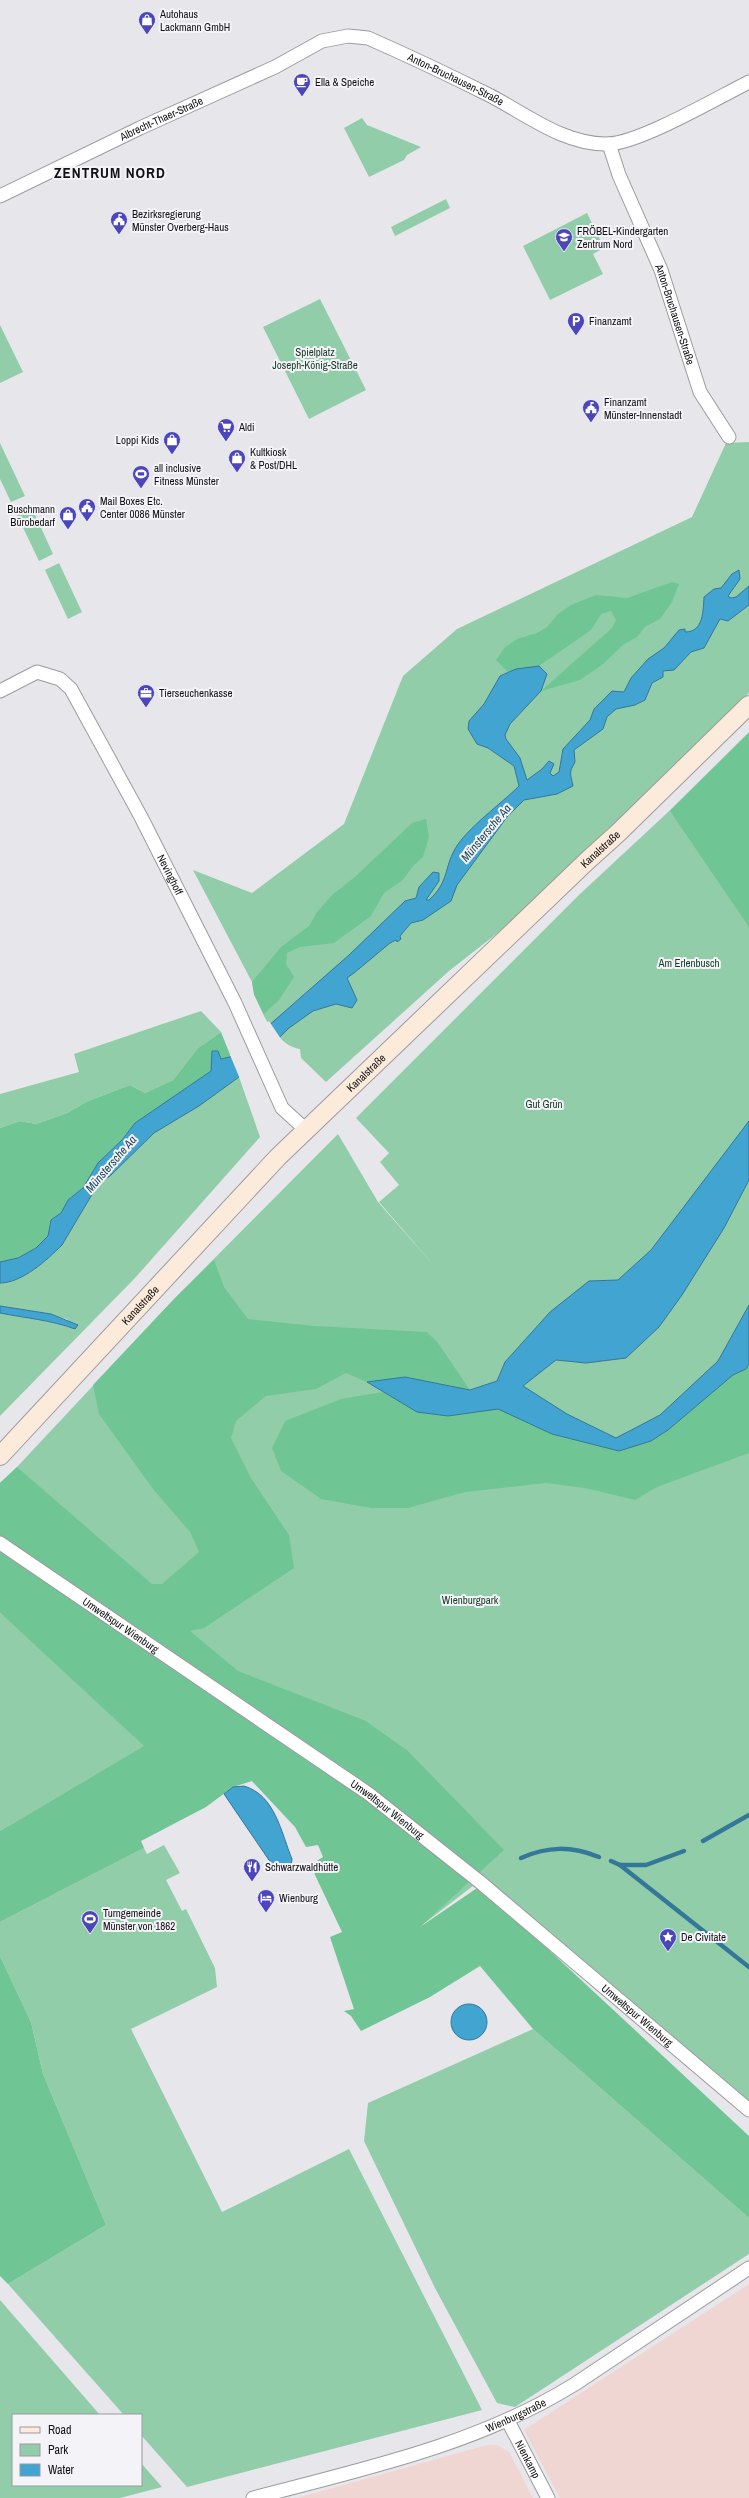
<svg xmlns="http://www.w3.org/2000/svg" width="749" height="2498" font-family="'Archivo Narrow',sans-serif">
<rect width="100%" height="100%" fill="#e7e6eb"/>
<g fill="#f0d6d2">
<path d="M749 2284V2498H560L524 2430Z"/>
<path d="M487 2445H497L509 2452 533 2498H297Z"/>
</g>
<g fill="#92cda9">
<path d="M362 118 367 125 421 147 407 155 404 160 369 177 344 128Z"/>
<path d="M446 199 450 208 395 236 391 227Z"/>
<path d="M587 213 604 248 593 254 603 274 550 300 523 246Z"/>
<path d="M320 299 366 390 309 419 263 327Z"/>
<path d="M0 325 23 372 0 383Z"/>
<path d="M749 442V693L647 794 509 924 449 971 326 1082 301 1058 300 1049C274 1045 256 1005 252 982L193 870 252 893 344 824 403 676 457 629 692 517 726 443Z"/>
<path d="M0 443 25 496 11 502 0 479Z"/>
<path d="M32 508 53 554 39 561 17 515Z"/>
<path d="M59 563 82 612 68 619 45 570Z"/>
<path d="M749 732V2106L482 1879 417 1929 252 1781 0 1575V1483L17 1467 175 1298 338 1134 378 1202 436 1268 379 1202 399 1185 380 1162 389 1153 356 1118 580 894 666 814Z"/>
<path d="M201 1011 221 1032 198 1048 173 1080 145 1093 130 1085 88 1101 67 1113 36 1124 20 1121 0 1128V1094L79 1072 74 1054Z"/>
<path d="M239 1077 260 1137 135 1278 0 1416V1313C25 1318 51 1320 74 1329L67 1319 0 1306V1283C22 1283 47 1260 62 1245L100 1181 109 1177 154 1133 199 1106Z"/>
<path d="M0 1613 145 1746 0 1831Z"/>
<path d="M164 1845 180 1873 166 1880 182 1911 186 1909 215 1968 217 1987 131 2029 222 2212 349 2149 482 2410 187 2487 141 2435V2415H124L8 2284 106 2225 43 2074 31 2022 0 1956V1922L144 1848 147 1854Z"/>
<path d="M533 2029 749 2218V2254L515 2407 497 2403 435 2288 364 2141 368 2103Z"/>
<path d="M0 2300 100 2415H13V2485H141V2463L162 2487 120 2498H0Z"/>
</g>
<g fill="#6fc694">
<path d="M672 582 679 584 672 602 660 619 645 627 637 637 623 645 602 665 580 680 541 691 612 628 616 620 611 611 601 614 591 630 539 666 508 672 496 660 504 648 517 639 537 633 547 627 558 614 571 605 596 595 627 598Z"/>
<path d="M749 733V927L670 811Z"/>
<path d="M426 819 429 837 423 857 414 865 402 881 384 893 371 916 334 943 300 947 287 953 286 964 294 977 279 1000 264 1014 254 995 252 982 281 947 309 926 317 912 332 895 356 876 412 823Z"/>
<path d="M221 1032 231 1057 221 1059 218 1056 211 1071 135 1123 122 1140 98 1163 83 1188 68 1200 61 1213 51 1220 48 1236 36 1248 18 1258 0 1262V1128L20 1121 36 1124 67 1113 88 1101 130 1085 145 1093 173 1080 198 1048Z"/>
<path d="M214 1260 224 1287 248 1319 315 1326 427 1332 438 1343 470 1390 405 1377 367 1382 346 1373 316 1389 266 1396 236 1421 231 1438 251 1478 289 1535 294 1568 204 1628 190 1631 238 1671 366 1721 408 1751 504 1850 420 1927 480 1886 749 2136V2218L533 2029 480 1966 430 1997 361 2031 351 2016 344 2011 354 2009 330 1937 342 1932 315 1875 312 1864 323 1857 318 1845 306 1847 295 1827 252 1781 233 1787 206 1807 141 1841 144 1848 0 1922V1831L144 1746 0 1613V1483L17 1467 152 1584H162L199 1552 190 1532 153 1489 99 1414 93 1385 175 1298Z"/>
<path d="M749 1364V1453L657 1487 635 1500 585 1488 546 1483 465 1492 408 1508H371L321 1499 281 1471 272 1448 285 1421 341 1399 383 1392 417 1412 498 1409 552 1434 619 1451 733 1375 746 1369Z"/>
<path d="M0 1956 31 2022 43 2074 106 2225 8 2284 0 2276Z"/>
</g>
<g fill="#42a4d1" stroke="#347899">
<path d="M739 570 740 579 728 596 731 598 736 597 749 586V605L728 621 720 619 704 648 691 652 674 670 663 671V677L652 683 645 700 635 705 616 709 607 717 603 729 574 750 575 762C569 773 570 772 573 786L557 794 524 800 507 817 457 885 451 901 423 920 411 923 400 936 401 939 397 942 396 940 390 943 354 973 347 978 357 1000 352 1008 336 1004 313 1011 289 1028 239 1077 199 1106 154 1133 109 1177 100 1181 62 1245C47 1260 22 1283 0 1283V1262L18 1258 36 1248 48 1236 51 1220 61 1213 68 1200 83 1188 98 1163 122 1140 135 1123 211 1071 212 1051H218L221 1059 234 1056 349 955 405 901 416 898 419 887 433 872 439 873V881L426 900H429C449 882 444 868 455 849 466 829 502 803 519 786L514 766 488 748 477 744 468 729 469 721 484 704 500 676 516 669 539 666 547 674 541 691 510 724 505 735 506 739 520 758 527 780 542 769 549 761 554 764 550 773 553 776 559 772 563 749 590 720 594 709 612 691 624 692 631 678 648 659 664 648 679 630 685 629V632C704 632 703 610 704 597L714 589 721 588 732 574Z"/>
<path d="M749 1121V1180L724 1228 682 1295 659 1327 626 1358 586 1363 556 1360 523 1386 567 1414 616 1438 660 1415 718 1361 749 1305V1364L746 1369 733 1375 668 1430 651 1441 619 1451 552 1434 498 1409 448 1416 417 1412 367 1382 405 1377 470 1390 497 1381 505 1362 550 1312 589 1281 618 1280 651 1250Z"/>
<path d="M0 1306 51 1314 78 1325 75 1329C51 1320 25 1318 0 1313Z"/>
<path d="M244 1786C275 1795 281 1832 292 1859L291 1866 287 1869 273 1866 224 1794 233 1787Z"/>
<circle cx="469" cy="2022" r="18"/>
</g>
<path fill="#e7e6eb" d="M269 1021 281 1039 240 1079 230 1055Z"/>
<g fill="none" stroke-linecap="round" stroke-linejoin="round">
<g stroke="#347899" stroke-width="4.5">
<path d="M703 1841 749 1815"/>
<path d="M521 1858C548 1846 571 1846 599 1857"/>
<path d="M611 1861 620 1865 749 1967"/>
<path d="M620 1865H646L684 1851"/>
</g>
<defs>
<g id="street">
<path id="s1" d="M609 144 619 175 661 270 700 392 729 437"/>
<path id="s2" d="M0 196 140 128 275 67 322 41 348 36 368 38C409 56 449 75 489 95 526 114 564 145 608 144 640 143 717 98 749 82"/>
<path id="s3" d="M0 691 37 672 60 679 71 689 141 817 235 1003 282 1108 305 1129"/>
<path id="s4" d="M0 1543 369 1794 480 1882 749 2110"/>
<path id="s5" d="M508 2421 548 2498"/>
<path id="s6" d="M253 2498C363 2469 477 2445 575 2384L749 2268"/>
</g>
<g id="secondary">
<path id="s7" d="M0 1456 278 1157 587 861 618 833 749 705"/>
</g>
</defs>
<use href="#street" stroke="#9c9ba0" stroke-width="15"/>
<use href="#secondary" stroke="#9c9ba0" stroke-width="20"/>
<use href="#street" stroke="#fff" stroke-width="13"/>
<use href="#secondary" stroke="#fceada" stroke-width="18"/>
</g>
<defs>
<symbol id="shop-pin" viewBox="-11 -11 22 30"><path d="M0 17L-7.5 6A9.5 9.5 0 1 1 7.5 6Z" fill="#4b46bc" stroke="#f4f3f8"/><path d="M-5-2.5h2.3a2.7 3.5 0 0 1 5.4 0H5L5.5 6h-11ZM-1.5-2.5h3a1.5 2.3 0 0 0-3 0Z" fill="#fff"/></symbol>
<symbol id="cafe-pin" viewBox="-11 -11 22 30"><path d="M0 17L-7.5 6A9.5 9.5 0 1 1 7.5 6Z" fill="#4b46bc" stroke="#f4f3f8"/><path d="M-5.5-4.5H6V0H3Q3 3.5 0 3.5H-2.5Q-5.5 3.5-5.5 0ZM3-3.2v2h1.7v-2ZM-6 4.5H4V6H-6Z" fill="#fff"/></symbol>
<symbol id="civic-pin" viewBox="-11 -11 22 30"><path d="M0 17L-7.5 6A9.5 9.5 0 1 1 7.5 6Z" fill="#4b46bc" stroke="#f4f3f8"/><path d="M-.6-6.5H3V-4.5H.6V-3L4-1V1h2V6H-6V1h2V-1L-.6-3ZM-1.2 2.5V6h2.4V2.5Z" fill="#fff"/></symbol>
<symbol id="school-pin" viewBox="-11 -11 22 30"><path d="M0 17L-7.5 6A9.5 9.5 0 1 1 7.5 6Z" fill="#4b46bc" stroke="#f4f3f8"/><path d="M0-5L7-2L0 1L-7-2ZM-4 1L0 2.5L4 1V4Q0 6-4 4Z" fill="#fff"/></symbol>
<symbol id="parking-pin" viewBox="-11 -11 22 30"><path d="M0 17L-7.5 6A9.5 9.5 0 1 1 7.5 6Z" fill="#4b46bc" stroke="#f4f3f8"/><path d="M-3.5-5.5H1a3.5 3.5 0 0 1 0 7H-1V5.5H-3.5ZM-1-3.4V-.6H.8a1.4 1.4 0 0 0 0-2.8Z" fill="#fff"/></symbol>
<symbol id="supermarket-pin" viewBox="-11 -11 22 30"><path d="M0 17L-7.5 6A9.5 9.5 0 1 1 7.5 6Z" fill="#4b46bc" stroke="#f4f3f8"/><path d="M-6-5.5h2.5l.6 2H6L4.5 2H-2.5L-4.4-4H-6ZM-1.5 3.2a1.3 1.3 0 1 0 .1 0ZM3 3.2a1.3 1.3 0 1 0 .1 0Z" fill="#fff"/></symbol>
<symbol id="stadium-pin" viewBox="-11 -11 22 30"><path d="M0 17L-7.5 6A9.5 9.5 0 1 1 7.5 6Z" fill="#4b46bc" stroke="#f4f3f8"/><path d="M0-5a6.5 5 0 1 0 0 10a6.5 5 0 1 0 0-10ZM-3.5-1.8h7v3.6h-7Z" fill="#fff"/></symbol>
<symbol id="office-pin" viewBox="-11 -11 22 30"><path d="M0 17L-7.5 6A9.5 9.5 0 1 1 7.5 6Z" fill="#4b46bc" stroke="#f4f3f8"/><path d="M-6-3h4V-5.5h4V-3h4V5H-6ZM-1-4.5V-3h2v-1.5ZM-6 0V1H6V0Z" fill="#fff"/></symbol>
<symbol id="restaurant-pin" viewBox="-11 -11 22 30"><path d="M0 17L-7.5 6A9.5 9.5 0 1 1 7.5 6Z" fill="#4b46bc" stroke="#f4f3f8"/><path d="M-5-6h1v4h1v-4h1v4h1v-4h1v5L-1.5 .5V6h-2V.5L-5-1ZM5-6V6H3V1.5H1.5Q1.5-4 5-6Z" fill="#fff"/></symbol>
<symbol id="hotel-pin" viewBox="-11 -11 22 30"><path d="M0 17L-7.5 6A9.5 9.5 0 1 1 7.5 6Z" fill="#4b46bc" stroke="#f4f3f8"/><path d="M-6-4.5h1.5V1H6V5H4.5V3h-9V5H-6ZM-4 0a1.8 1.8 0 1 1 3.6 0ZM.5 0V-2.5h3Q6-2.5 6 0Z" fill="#fff"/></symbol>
<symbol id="sight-pin" viewBox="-11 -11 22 30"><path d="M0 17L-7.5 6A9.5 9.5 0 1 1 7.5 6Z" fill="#4b46bc" stroke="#f4f3f8"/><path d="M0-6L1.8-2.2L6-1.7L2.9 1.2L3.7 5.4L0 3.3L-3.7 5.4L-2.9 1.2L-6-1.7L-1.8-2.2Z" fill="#fff"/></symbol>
</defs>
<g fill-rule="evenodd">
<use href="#shop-pin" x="137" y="10" width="20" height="27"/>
<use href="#cafe-pin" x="292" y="72" width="20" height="27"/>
<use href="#civic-pin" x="109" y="210" width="20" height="27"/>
<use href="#school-pin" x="554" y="227" width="20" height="27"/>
<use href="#parking-pin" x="566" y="311" width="20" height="27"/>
<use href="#civic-pin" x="581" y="398" width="20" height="27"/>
<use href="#supermarket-pin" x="216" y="417" width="20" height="27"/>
<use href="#shop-pin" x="162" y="430" width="20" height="27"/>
<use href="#shop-pin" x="227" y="448" width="20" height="27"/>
<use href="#stadium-pin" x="131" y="464" width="20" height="27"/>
<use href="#civic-pin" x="77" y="497" width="20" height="27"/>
<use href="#shop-pin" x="58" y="505" width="20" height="27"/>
<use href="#office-pin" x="136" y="683" width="20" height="27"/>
<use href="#restaurant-pin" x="242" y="1857" width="20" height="27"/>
<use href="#hotel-pin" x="256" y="1888" width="20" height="27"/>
<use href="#stadium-pin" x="80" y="1909" width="20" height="27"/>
<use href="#sight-pin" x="658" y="1927" width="20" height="27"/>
</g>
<g text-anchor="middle" stroke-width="4" stroke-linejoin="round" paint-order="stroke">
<g font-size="11" fill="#131315" stroke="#f4f3f8" text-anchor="start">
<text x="160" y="18">Autohaus<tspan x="160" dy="13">Lackmann GmbH</tspan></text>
<text x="315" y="86">Ella &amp; Speiche</text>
<text x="132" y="218">Bezirksregierung<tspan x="132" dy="13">Münster Overberg-Haus</tspan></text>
<text x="577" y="235">FRÖBEL-Kindergarten<tspan x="577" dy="13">Zentrum Nord</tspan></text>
<text x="589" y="325">Finanzamt</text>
<text x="604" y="406">Finanzamt<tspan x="604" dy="13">Münster-Innenstadt</tspan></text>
<text x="239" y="431">Aldi</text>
<text x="159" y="444" text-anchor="end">Loppi Kids</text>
<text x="250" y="456">Kultkiosk<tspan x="250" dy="13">&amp; Post/DHL</tspan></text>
<text x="154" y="472">all inclusive<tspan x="154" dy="13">Fitness Münster</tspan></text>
<text x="100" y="505">Mail Boxes Etc.<tspan x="100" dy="13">Center 0086 Münster</tspan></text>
<text x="55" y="513" text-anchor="end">Buschmann<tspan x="55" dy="13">Bürobedarf</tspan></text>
<text x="159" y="697">Tierseuchenkasse</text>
<text x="265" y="1871">Schwarzwaldhütte</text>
<text x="279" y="1902">Wienburg</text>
<text x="103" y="1917">Turngemeinde<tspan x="103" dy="13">Münster von 1862</tspan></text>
<text x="681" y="1941">De Civitate</text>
</g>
<g font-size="11" fill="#131315" stroke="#f4f3f8">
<text dy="4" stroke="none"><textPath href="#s2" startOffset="501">Anton-Bruchausen-Straße</textPath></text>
<text dy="4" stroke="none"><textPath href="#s2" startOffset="179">Albrecht-Thaer-Straße</textPath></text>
<text dy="4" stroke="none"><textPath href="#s1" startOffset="183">Anton-Bruchausen-Straße</textPath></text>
<text dy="4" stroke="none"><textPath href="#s7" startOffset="854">Kanalstraße</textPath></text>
<text dy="4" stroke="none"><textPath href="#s3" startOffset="291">Nevinghoff</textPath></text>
<text dy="4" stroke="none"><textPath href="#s7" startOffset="530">Kanalstraße</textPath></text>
<text dy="4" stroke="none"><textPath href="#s7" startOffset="206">Kanalstraße</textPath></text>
<text dy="4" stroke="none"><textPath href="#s4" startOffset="146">Umweltspur Wienburg</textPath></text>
<text dy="4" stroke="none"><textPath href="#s4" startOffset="470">Umweltspur Wienburg</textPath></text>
<text dy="4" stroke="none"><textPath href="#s4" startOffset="794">Umweltspur Wienburg</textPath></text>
<text dy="4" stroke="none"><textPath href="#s6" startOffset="276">Wienburgstraße</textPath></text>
<text dy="4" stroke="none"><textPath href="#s5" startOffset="43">Nienkamp</textPath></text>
</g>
<g font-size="11" fill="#153b26" stroke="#f4f3f8">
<text x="315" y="356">Spielplatz<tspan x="315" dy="13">Joseph-König-Straße</tspan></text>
<text x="689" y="967">Am Erlenbusch</text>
<text x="544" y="1108">Gut Grün</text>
<text x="470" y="1604">Wienburgpark</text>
</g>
<g font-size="12" font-style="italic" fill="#1d465a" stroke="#f4f3f8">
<text transform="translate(486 833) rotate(-50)" y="4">Münstersche Aa</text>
<text transform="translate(111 1164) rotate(-49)" y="4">Münstersche Aa</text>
</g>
<g font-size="15" font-weight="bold" letter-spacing="1" fill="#131315" stroke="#f4f3f8">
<text x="110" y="178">ZENTRUM NORD</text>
</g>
</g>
<rect x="12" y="2414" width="130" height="72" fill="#f4f3f8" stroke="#9a999d"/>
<rect x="20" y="2427" width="20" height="6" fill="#fceada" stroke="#9a999d"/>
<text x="48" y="2434" font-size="12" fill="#131315">Road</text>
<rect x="20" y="2444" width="20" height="12" fill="#92cda9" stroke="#9a999d"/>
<text x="48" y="2454" font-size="12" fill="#131315">Park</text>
<rect x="20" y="2464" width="20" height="12" fill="#42a4d1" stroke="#9a999d"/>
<text x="48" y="2474" font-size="12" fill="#131315">Water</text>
</svg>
